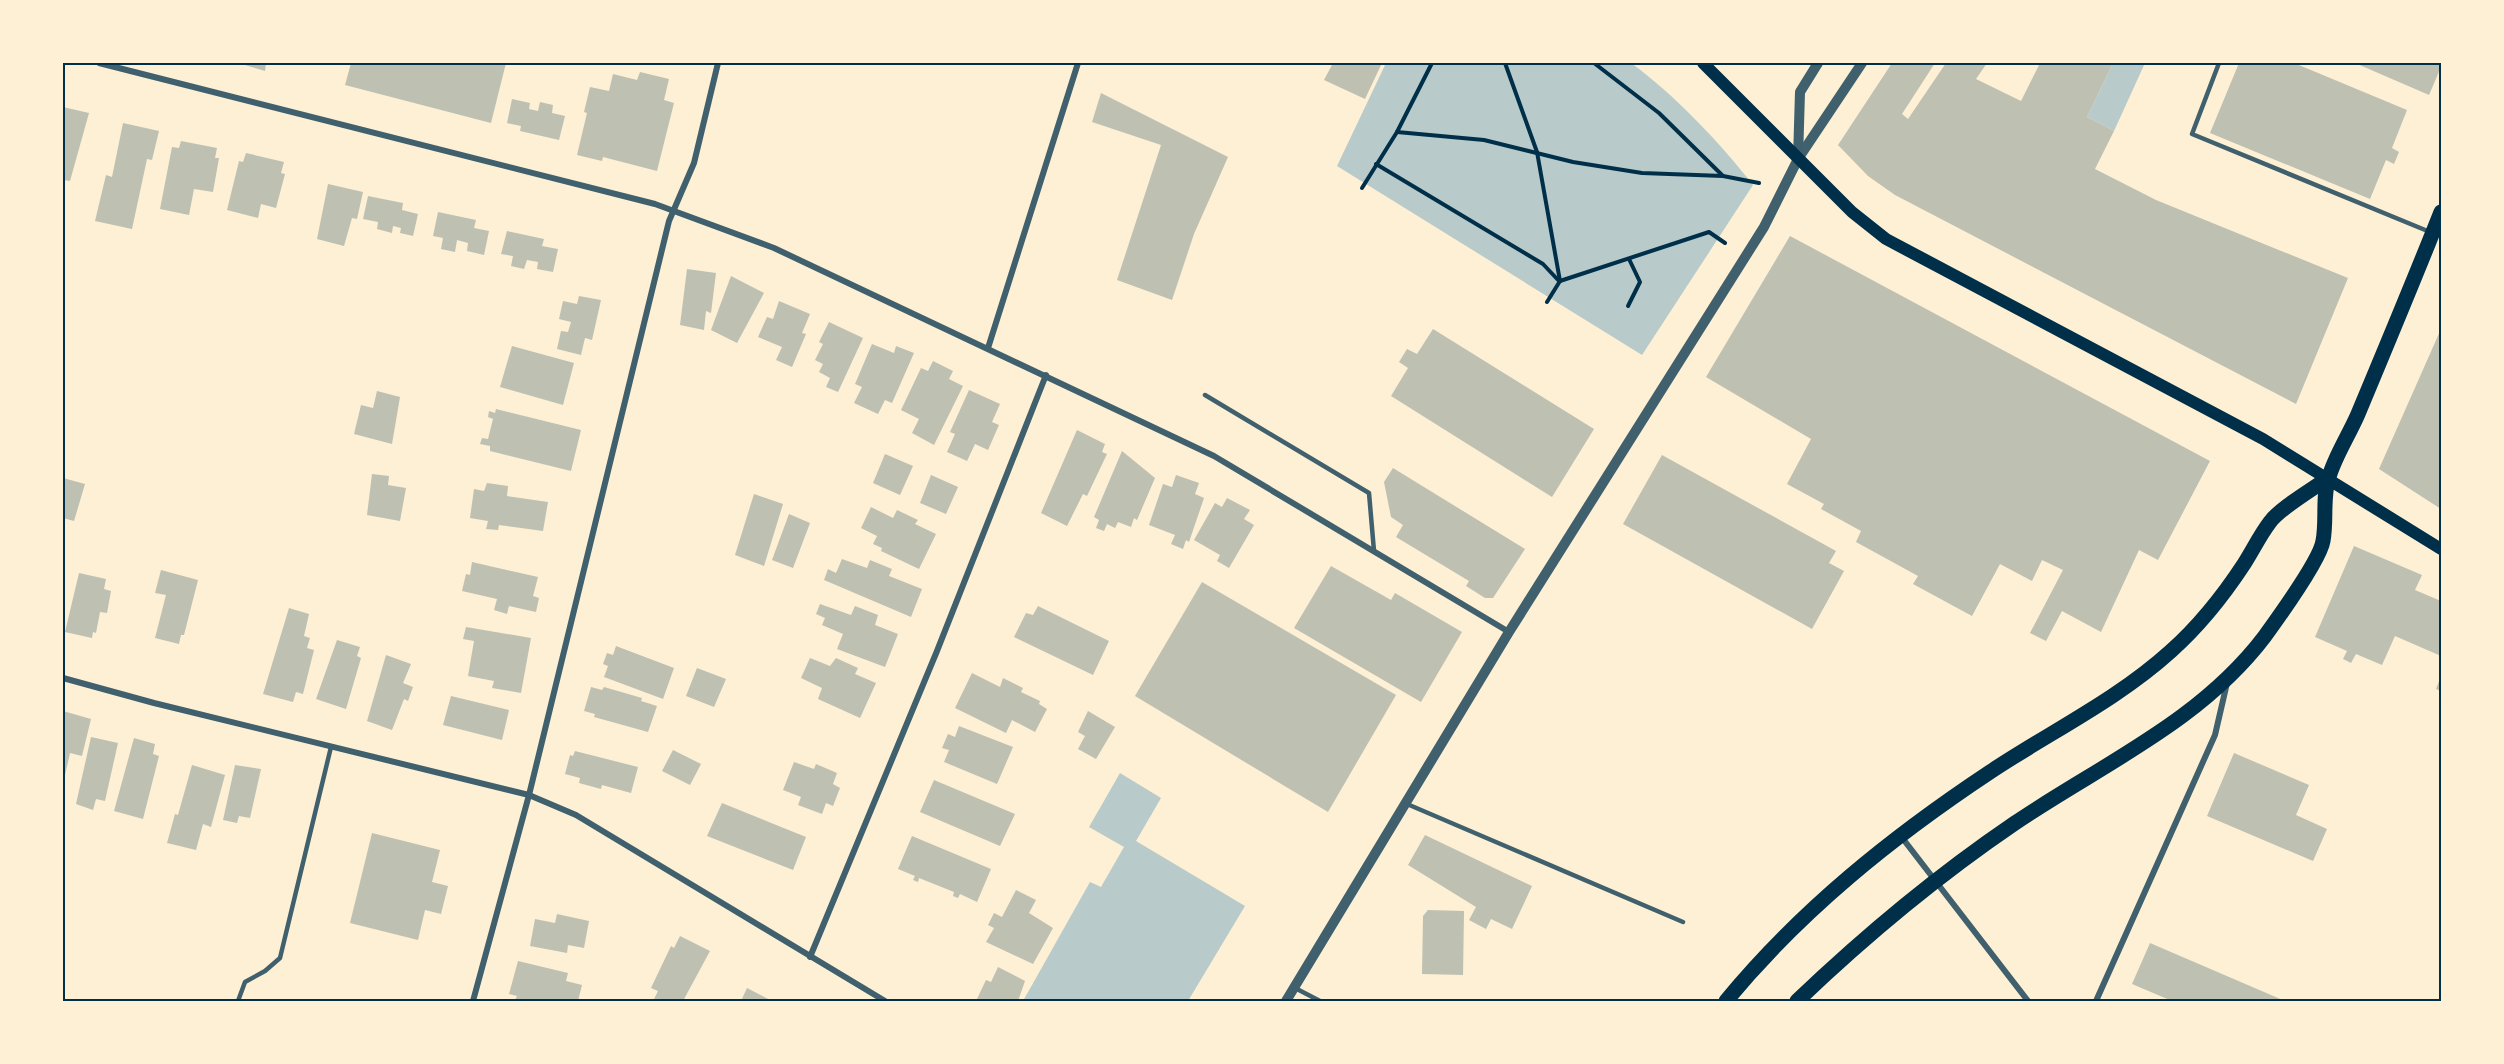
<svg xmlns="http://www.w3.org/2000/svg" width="2504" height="1064" font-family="Roboto,sans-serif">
<rect width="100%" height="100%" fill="#fdf0d5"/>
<g fill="#b9caca">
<path d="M1386 63H1631C1674 94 1720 143 1753 185L1642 355 1337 166Z"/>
<path d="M2113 63H2145L2114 131 2087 117Z"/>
<path d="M1120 773 1161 798 1136 841 1245 906 1188 1001H1023L1090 882 1101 887 1124 847 1089 827Z"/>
</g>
<g fill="#bec0b2">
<path d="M238 63H266L265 71Z"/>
<path d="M351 63H506L491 123 345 85Z"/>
<path d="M1333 63H1382L1365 99 1324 80Z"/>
<path d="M1892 63H1935L1902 114 1908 119 1946 63H1987L1976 79 2021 101 2040 63H2113L2087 117 2114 131 2095 169 2156 200 2348 278 2296 404 1895 195 1868 176 1838 145Z"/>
<path d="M2239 63H2294L2407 110 2392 148 2399 152 2394 164 2386 160 2370 199 2210 133Z"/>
<path d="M2355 63H2441V67L2429 95Z"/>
<path d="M640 72 669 79 664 100 674 103 657 171 603 157 602 161 577 155 587 113 584 112 590 87 609 91 613 74 637 80Z"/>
<path d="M1101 93 1228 157 1194 234 1172 300 1117 280 1161 145 1092 122Z"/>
<path d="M512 99 530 103 529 109 538 111 540 102 553 105 552 113 565 116 559 140 520 131 521 126 507 123Z"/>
<path d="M63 107 89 113 70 181 63 180Z"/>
<path d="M123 123 159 131 152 160 147 159 132 229 95 221 106 175 112 177Z"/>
<path d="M181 141 217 148 215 158H219L213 192 194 189 189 215 160 209 172 147 179 148Z"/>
<path d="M246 153 284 162 281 173 285 174 276 208 261 204 258 218 227 210 239 161 243 162Z"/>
<path d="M328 184 363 192 357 219 352 218 344 246 317 239Z"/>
<path d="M368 196 403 203 402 210 418 214 413 236 400 233 401 228 393 226 392 233 377 229 378 222 363 219Z"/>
<path d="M438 212 476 220 474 228 489 231 484 255 467 251 468 243 457 240 455 252 441 249 443 238 433 236Z"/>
<path d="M507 231 544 239 542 246 558 249 553 272 537 269 538 262 527 260 524 269 511 266 513 256 501 254Z"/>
<path d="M1790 236 2210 461 2158 560 2139 550 2101 632 2062 611 2046 641 2030 633 2063 570 2042 560 2032 581 2000 564 1972 616 1913 584 1918 576 1856 542 1861 531 1821 509 1824 504 1787 484 1811 439 1706 377Z"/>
<path d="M687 269 716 273 711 313 706 311 704 330 680 325Z"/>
<path d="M731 276 764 293 737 343 711 330Z"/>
<path d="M579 296 601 300 592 340 585 338 581 355 557 349 561 331 568 332 571 322 559 319 563 301 577 304Z"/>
<path d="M779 301 810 314 802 333 806 334 792 367 776 360 782 347 758 337 767 317 773 319Z"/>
<path d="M829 322 863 338 838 392 826 387 830 378 819 372 823 364 815 360 823 344 819 342Z"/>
<path d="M1433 329 1594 429 1552 497 1391 396 1408 368 1399 362 1407 349 1417 354Z"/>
<path d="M2441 329V509L2379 469Z"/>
<path d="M872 344 894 353 896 346 914 353 892 403 885 400 878 414 854 403 862 387 855 384Z"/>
<path d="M512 346 574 363 563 405 500 387Z"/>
<path d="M933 361 953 371 949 379 963 386 934 445 912 433 919 419 901 410 921 368 928 371Z"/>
<path d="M969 390 1000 404 992 422 999 425 988 450 975 444 967 461 947 452 955 434 950 432Z"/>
<path d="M377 391 400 397 392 444 354 434 361 405 373 408Z"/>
<path d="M496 409 581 430 571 471 490 451V446L480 444 482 438 488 439 493 419 488 417 489 411 495 413Z"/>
<path d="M1077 430 1105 444 1102 452 1107 454 1087 496 1083 494 1067 526 1041 513Z"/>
<path d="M1122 451 1155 478 1137 520 1134 518 1131 527 1118 522 1115 528 1107 524 1104 531 1096 528 1099 520 1094 517Z"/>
<path d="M885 454 913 466 900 495 873 483Z"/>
<path d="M1662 455 1836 551 1829 563 1844 571 1812 629 1623 524Z"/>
<path d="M1393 468 1525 549 1493 598H1485L1466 586 1469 581 1396 537 1403 525 1391 517 1384 482Z"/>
<path d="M372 474 389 476 388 485 406 488 400 521 367 515Z"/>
<path d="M931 475 958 487 946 514 920 503Z"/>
<path d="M1176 475 1199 483 1195 494 1204 498 1189 542 1186 540 1183 549 1171 544 1175 535 1149 525 1163 484 1172 487Z"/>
<path d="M63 478 85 484 74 521 63 518Z"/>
<path d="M487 483 508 486 507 496 548 502 543 531 499 525 498 530 486 529 488 521 470 518 474 489 484 491Z"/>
<path d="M754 494 783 504 764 566 735 555Z"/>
<path d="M1227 498 1250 510 1244 519 1254 525 1229 568 1217 561 1220 555 1194 540 1215 503 1222 507Z"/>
<path d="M871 507 893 518 897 510 918 520 915 524 936 534 919 569 881 551 882 548 873 544 877 536 861 528Z"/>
<path d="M789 514 810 523 793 568 772 560Z"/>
<path d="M2354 546 2422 575 2415 590 2441 601V656L2395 636 2382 665 2356 654 2351 663 2343 659 2347 651 2315 637Z"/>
<path d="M842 559 867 568 870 560 892 569 889 576 922 589 911 617 824 580 828 569 836 573Z"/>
<path d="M472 562 538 577 533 596 539 598 536 612 509 606 507 614 494 610 497 599 462 591 466 574 470 575Z"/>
<path d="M1331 566 1391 600 1395 593 1462 632 1421 702 1294 628Z"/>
<path d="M161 570 198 580 184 635H181L179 644 155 638 166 595 155 593Z"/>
<path d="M79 573 106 579 104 589 111 591 107 613 100 612 96 633 93 632 92 638 65 632Z"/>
<path d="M1202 582 1396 695 1328 812 1135 696Z"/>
<path d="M820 604 851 615 855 606 878 615 875 625 898 634 885 667 837 649 843 634 822 625 825 618 816 614Z"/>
<path d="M1038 606 1109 641 1093 675 1014 637 1026 613 1033 615Z"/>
<path d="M289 608 309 614 304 636 310 638 307 648 314 650 303 694 296 692 293 702 263 694Z"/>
<path d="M466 627 531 638 521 693 492 688 494 681 468 676 474 641 463 639Z"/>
<path d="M337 640 360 647 357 656 361 658 346 709 316 699Z"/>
<path d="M616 646 674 668 663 699 604 677 608 666 603 664 607 653 613 655Z"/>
<path d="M386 655 411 664 403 683 413 687 408 701 404 699 392 730 367 721Z"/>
<path d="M810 658 830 666 836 658 858 668 855 674 876 683 860 718 818 699 822 688 801 678Z"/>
<path d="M697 668 726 679 714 707 686 696Z"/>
<path d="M972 673 1000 687 1003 678 1023 688 1021 692 1040 701 1039 704 1047 709 1035 732 1012 720 1006 733 955 708Z"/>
<path d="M2441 676V691L2436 689Z"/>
<path d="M591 687 602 690 604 687 642 698 641 701 657 706 648 732 594 717 595 714 584 711Z"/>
<path d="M451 696 509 710 502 740 443 725Z"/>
<path d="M63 711 91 719 82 756 70 753 65 775 63 774Z"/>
<path d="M1088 711 1115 727 1096 759 1078 749 1085 736 1078 732Z"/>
<path d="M959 726 1013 747 997 784 944 762 949 750 942 748 948 734 955 737Z"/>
<path d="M91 737 118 743 105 801 96 799 93 810 76 804Z"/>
<path d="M134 738 155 744 153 754 159 756 143 819 114 811Z"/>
<path d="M673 750 701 764 690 785 662 771Z"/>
<path d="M575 751 638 767 631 793 602 785 601 789 579 783 580 778 565 774 570 755 573 756Z"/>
<path d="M2234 753 2309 785 2296 815 2327 829 2313 861 2207 816Z"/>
<path d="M794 762 814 769 816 764 837 773 833 784 840 788 833 806 826 803 822 814 798 805 801 797 783 790Z"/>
<path d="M192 765 225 775 211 827 203 824 196 850 167 843 175 814 178 815Z"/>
<path d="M235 765 261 769 250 818 239 816 237 823 223 820Z"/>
<path d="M934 780 1015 814 1000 846 920 812Z"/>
<path d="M722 803 806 837 793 870 707 836Z"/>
<path d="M372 833 440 850 432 882 448 886 441 914 425 910 418 940 350 923Z"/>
<path d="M1425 835 1532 886 1512 929 1491 919 1486 929 1469 920 1476 907 1408 865Z"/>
<path d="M912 836 991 869 977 902 960 894 958 898 953 896 954 892 919 878 918 882 913 880 915 876 898 869Z"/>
<path d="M1016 890 1036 900 1029 913 1053 928 1033 964 986 942 994 928 988 925 994 913 1002 917Z"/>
<path d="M1428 910 1464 911 1463 975 1422 974 1423 916Z"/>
<path d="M557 914 589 921 584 948 568 945 567 953 530 946 535 919 555 923Z"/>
<path d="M680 936 710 951 683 1001H653L658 991 651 988 671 946 674 948Z"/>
<path d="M2150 943 2285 1001H2172L2132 984Z"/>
<path d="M518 961 568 973 566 981 582 985 578 1001 515 1000 517 996 509 994Z"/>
<path d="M998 967 1025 981 1018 1001H976L986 980 991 982Z"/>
<path d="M747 988 772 1001H741Z"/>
</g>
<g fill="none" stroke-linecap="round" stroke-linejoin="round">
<g stroke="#003049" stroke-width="4">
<path d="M1505 63 1537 152 1560 281"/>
<path d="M1594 63 1659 113 1723 176"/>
<path d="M1397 132 1484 140 1573 162 1642 173 1723 176 1759 183"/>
<path d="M1376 164 1543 264 1559 281"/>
<path d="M1362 188 1397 132 1432 63"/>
<path d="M1547 302 1560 281 1709 232 1725 243"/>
<path d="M1628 306 1640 282 1629 259"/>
</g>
<g stroke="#3f606c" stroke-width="4.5">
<path d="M2219 63 2192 134 2430 232"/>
<path d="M1205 395 1369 493 1374 551"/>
<path d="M1407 804 1683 922"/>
<path d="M1295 988 1320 1001"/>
<path d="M238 1001 245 982 265 971 280 958 331 747"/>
</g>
<g stroke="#3f606c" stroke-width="6">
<path d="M99 63 655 204 774 248 1214 456 1509 632"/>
<path d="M988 348 1078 63"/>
<path d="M63 678 154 703 529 795 576 815 885 1001"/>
<path d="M1900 835 2028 1001"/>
<path d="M810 957 937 651 1046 375"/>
<path d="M473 1001 529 795 669 221 694 163 718 63"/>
<path d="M2096 1001 2215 735 2227 683"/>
</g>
<g stroke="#3f606c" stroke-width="10">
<path d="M1798 159 1800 92 1818 63"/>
<path d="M1286 1001 1509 632 1764 227 1798 159 1862 63"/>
</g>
<path stroke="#003049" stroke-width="12" d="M1703 63 1852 212 1886 239 2263 439 2441 549"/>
<g stroke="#003049" stroke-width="15">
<path d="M1726 1001C1801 910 1892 837 1990 772 2050 732 2117 700 2171 651 2199 626 2223 596 2244 564 2253 550 2260 535 2270 522 2280 508 2313 489 2328 478"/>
<path d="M1797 1001C1865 936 1937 876 2015 823 2102 764 2200 722 2265 636 2278 618 2320 560 2323 541 2327 520 2322 497 2329 477 2335 456 2349 435 2358 414 2386 347 2414 280 2441 212"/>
</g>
</g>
<rect width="2504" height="1064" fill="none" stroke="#fdf0d5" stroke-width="129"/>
<rect x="64" y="64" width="2376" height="936" fill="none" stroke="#003049" stroke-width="2"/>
</svg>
